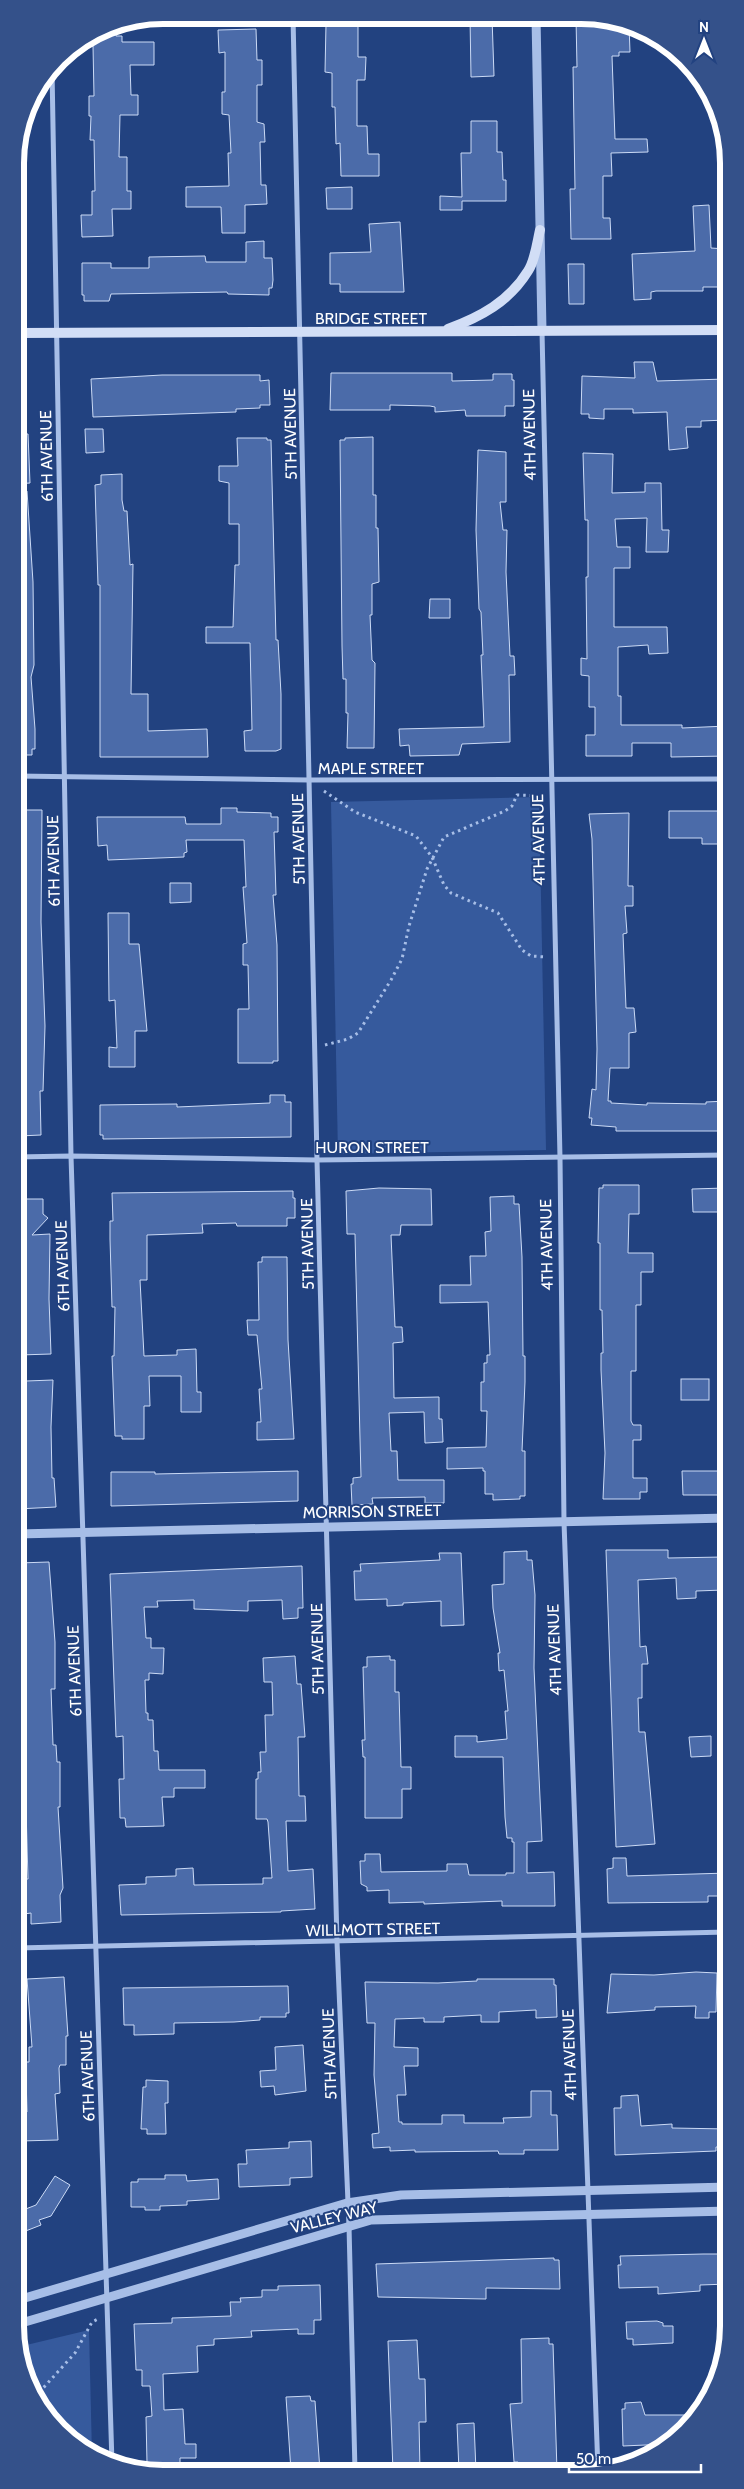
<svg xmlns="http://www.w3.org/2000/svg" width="744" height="2489" font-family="Cabin,sans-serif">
<rect width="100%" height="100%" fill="#224280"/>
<g fill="#365a9d">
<path d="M539 797 546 1150 338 1154 331 802Z"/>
<path d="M89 2330 92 2455C58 2439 18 2385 18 2347Z"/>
</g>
<g fill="#4b6ba9" stroke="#cbdaf5">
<path d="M470 17H492L494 76 471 77Z"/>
<path d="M576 18H610L629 25 630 52H619V56H612L615 139H647L648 152 611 153 612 176H603V218H610L611 239H571L570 189H575L573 67H577Z"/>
<path d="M333 22H358V57H366L365 80H357V126H367L368 154H379V176H341L340 143 336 144 335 107H332V73L325 72 326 24 333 25Z"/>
<path d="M116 24V36H122V42H154V65H130L131 95H138V115H120L119 157H127V191H131V209H112L113 236 82 237 81 215H92V191H95L94 140H90L91 116H89V96H94L93 46H77L107 26Z"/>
<path d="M256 29 257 60H262V85H257V122L264 124 265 142H260L261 185H266L267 204 245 205V233H222L221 207H186V187L229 186 228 153H231L229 115 222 114V92H225V52L219 53 218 30Z"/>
<path d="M471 121H497V152H502L503 180H506V201H462V210H440V196L462 197 461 153H471Z"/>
<path d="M352 187V209H327L326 188Z"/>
<path d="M709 205 711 248 726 249V287H703V291H656L651 292V299L634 300 632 254 695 251 693 206Z"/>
<path d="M400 222 404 292H340V284H330V253L371 252 369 224Z"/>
<path d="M264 241V258H272L273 280 272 288H269V295L228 294 227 292 111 294 109 301H84V295H82V263H111V268H149V257L205 256 206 262H246V242Z"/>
<path d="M568 264H584V304H569Z"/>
<path d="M634 362H653L657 381 726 379 727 420 701 421V427H686L688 448 669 450 667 412 633 413V409H604V419L589 418V414H581L582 376 635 378Z"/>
<path d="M331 373H452V381L493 380V374H512V380H514V406H505V416H466L465 410 435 412V407L430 406 390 405V410H330Z"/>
<path d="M162 375H260V381L269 380 270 405H260V408L236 409V412L93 417 91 379Z"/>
<path d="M85 429H103L104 452 86 453Z"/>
<path d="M16 434H28L30 483 16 484Z"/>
<path d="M373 437V495H376V528H378L379 582 372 584V615H370L372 660 375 663 374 748H347L348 713H346V679H343L342 646 340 440H345V438Z"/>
<path d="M237 438H267V440H271L276 640H278L281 694V749L276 751H245L244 731 252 730 250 643H206V627H233L235 565H239V524H229V483L219 481V466H238Z"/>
<path d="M478 450 506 452V502H500L503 530H507L506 572 510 656H514L515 675H509L510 742 462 744 459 755 410 756 409 745 400 746 399 729 484 727 481 655H483L481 612 479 609 476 530Z"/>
<path d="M583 453 613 454 612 493 645 492V483H661L662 530H669L668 552H646L647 518 615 519 617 547H630V568H614V627H667L668 653 649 654 648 645 618 647V696H621V725H682V728L727 726V756L671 757V743H632V756H586V735H595V707H589V676L581 675V658L587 659 586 577H588V520H585Z"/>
<path d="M122 474V500L124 511H127L130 565 133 564 131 694H148V731L207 729 208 757H100V585H98L95 485 101 484V475Z"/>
<path d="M27 491 33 582 34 665 31 677 35 729V749H32V755H17L16 750V492Z"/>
<path d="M430 599H450V618H429Z"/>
<path d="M221 808H237V812L271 813V817H278V832H274L276 895H273L277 945 278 1061H273V1063H238V1009H249L248 965H243V944L247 943 243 887H246L244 840H186L187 852 184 853V857L108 860 107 845 98 846 97 817H185L186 824H221Z"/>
<path d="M23 810H42L41 922 45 1026 43 1091H40L41 1135 19 1136V1125L16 1126V1077H21V1050H16V824H23Z"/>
<path d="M669 811H721V844H702V838H669Z"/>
<path d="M629 813 628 886H633V906H625L627 933 623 934 626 1008H634L636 1032 629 1033V1068H610L608 1101H611V1103L647 1105V1103L706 1104V1102L727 1101V1131H616V1127L591 1125 592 1118H589L592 1089 596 1090 597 1049 592 839 589 814Z"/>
<path d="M170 883H191V902L170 903Z"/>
<path d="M108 913H129V944H139L147 1031H135V1067H109V1047L117 1048 115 1000 109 1001Z"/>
<path d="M270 1095H285V1102H291V1137L103 1139V1135H100V1105L177 1104V1107L270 1103Z"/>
<path d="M603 1185H639V1214H629L628 1253H653V1272H641V1305H636V1371H631V1421L633 1425H641V1440H633V1478H647V1492H640V1499H603L605 1453 601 1370V1353H603L602 1310H600V1243H598L599 1188H603Z"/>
<path d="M379 1188 431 1189 432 1225H401L400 1235H391L395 1327H402L403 1342 393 1343 394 1398 439 1397V1419H442L443 1442 425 1443 424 1412 389 1413 391 1451H397L398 1480H444V1503H425V1497L372 1498 373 1504 352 1505 351 1484H353V1478L361 1477 360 1439 355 1234H347L346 1191Z"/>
<path d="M725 1188 727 1190V1212H693L692 1189Z"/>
<path d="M293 1191V1198H295V1218H287V1226H237L236 1223 202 1224 203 1233 147 1235V1280H140L144 1356 177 1355V1350L196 1349 197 1392H201V1412H181V1376H149L150 1406H144V1439H122V1436H115L112 1356H114L115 1307H112L110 1239V1221H113L112 1193Z"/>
<path d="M514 1196V1204H519L522 1257 523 1356H525V1382L522 1451H525V1496H520V1499L493 1500V1494H485V1471H483V1468L447 1469V1448L486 1447 487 1411H481V1382H484V1363H487V1355H490L488 1302 440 1303V1285H471L470 1256H486L485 1232 491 1231 490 1197Z"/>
<path d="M16 1199H43V1214L48 1218 32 1235 50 1234 49 1299 51 1354 19 1355 17 1264H23L22 1221H17Z"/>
<path d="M262 1257H287L288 1340 294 1439 257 1440V1422H261L259 1389H262L257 1335H248L247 1320H259L258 1262H262Z"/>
<rect x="681" y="1379" width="28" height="21"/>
<path d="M53 1380 51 1427 52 1478H54L56 1507 17 1509V1478H21L20 1452H23L22 1391H26V1381Z"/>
<path d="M298 1471V1501L111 1506V1472H155V1474Z"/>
<path d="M682 1471H728V1495H683Z"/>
<path d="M606 1550H668V1558L723 1557 724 1590 696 1591V1598L677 1599 676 1578 638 1580 640 1647 646 1646 648 1664H642V1698H638L639 1732H645L655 1844 616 1847Z"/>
<path d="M527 1551V1560H532L535 1595 534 1668 542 1841 527 1842V1873L554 1872 555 1906H502V1901L424 1904V1902L389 1903V1890L367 1891V1887L361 1884 360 1861H365V1854H380L381 1872 447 1871V1864H467L469 1875H506V1873H514V1842H512V1838H507L505 1817 503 1757H455V1736H477V1742L507 1739 505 1711H508L504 1670 499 1671 498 1653H500L493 1608 492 1585 504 1584V1552Z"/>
<path d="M439 1553H461L464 1625 441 1626V1601L403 1603V1605L387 1606V1599L355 1600 354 1571H361L360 1564 440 1560Z"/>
<path d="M49 1562 55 1642V1689H51L53 1745H56L57 1762H60V1807H58L63 1888 60 1895 61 1922 31 1924V1913L24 1914 23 1898H17V1879H28L26 1809H17V1717H20V1711H26L22 1659H26L25 1614 18 1613V1563Z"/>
<path d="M302 1566 303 1608H298V1618L283 1619 282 1600 248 1601V1611L194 1609V1600L157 1601 158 1607H144L146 1638H151V1648H164L163 1674 149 1673V1680H145L146 1713H148V1720H153L154 1751H158L159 1770H205V1788H174V1797H162L164 1826 126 1827 125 1818H120L119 1779H124L123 1736 116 1737 110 1574Z"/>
<path d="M295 1656 297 1684H301L305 1737H298L299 1796H305L306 1821H286L288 1871 313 1869 315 1909 281 1911V1912L121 1915 119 1885 146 1884V1877L176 1876V1869L193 1868 194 1885 263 1884V1878H272L268 1822 267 1819H256V1779H258V1772H261L260 1752H266L265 1715H273L272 1682H264L263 1658Z"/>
<path d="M390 1656V1660H395V1692H399L401 1767H411V1789H402V1818H365V1757H363L362 1740H365L363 1667H367V1657Z"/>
<path d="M711 1736V1756L691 1757 689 1737Z"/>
<path d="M613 1858H626L627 1876 728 1873V1896H708V1902L608 1903 607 1869 613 1868Z"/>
<path d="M696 1972 717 1973 716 2012H709V2018H695L696 2006 655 2007V2010L607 2013 611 1974 654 1975Z"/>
<path d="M64 1977 68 2036H66V2065H60L59 2068 60 2093 55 2094 58 2140 20 2141 19 2112H27L26 2076 17 2077V2062H29V2047H32L27 1979Z"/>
<path d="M477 1979H554V1985H556L557 2017 536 2018V2010L499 2012V2022H481V2015L444 2017V2022H424V2018L395 2019 394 2047 418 2048V2066H404L406 2095H397L399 2122H402V2124H442V2115H464V2123H504L503 2118 531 2117V2091H551V2115H557L558 2150H524V2154H499L498 2151 415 2152V2150L390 2151V2147L373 2148 372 2134 379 2133 374 2075 375 2023H367L365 1982 438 1983 477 1981Z"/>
<path d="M288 1986 289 2013H286V2017H260V2020L234 2022 174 2023V2034L134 2035V2025H124L123 1988Z"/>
<path d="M303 2045 306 2091 275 2095 274 2086 261 2087 260 2071 276 2070 275 2047Z"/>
<path d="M146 2080 168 2081V2103H165L166 2134H147V2129H141L143 2087H146Z"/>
<path d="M638 2095 641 2126 672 2124V2128L728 2129V2147H716V2151L615 2155 614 2108H621V2096Z"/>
<path d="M311 2141 312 2177 290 2178V2185L239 2187 238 2164H247L246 2150 289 2148V2142Z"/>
<path d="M165 2175H186L187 2181 218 2179 219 2199 187 2201V2205L160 2206V2210H145V2207H131V2182H138V2179H165Z"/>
<path d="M55 2176 70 2185 51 2216 39 2220 41 2225 18 2234V2212L36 2205Z"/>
<path d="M703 2254H729V2284L700 2285V2291L658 2294V2287L619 2288 618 2265H621L620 2256Z"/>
<path d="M554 2258V2260H559L560 2289 486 2288V2299L378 2297 376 2264Z"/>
<path d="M320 2285 321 2320H314V2334H298V2329L251 2331 252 2337 214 2339V2345L197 2346 198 2372 163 2374 164 2410 183 2409 185 2444H196V2458H180V2463H147L146 2417 152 2416 150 2386H142V2370H136L134 2324 172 2323V2318L231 2316 230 2302H241L240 2298 262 2297V2290H278V2286Z"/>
<path d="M657 2321 663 2323V2326H673V2343L633 2345V2339H627L626 2322Z"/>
<path d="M549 2338V2344H553L557 2471H518V2462H514L510 2404 522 2403 521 2339Z"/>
<path d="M417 2340 419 2379H425L426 2422H419L420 2471H393L388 2341Z"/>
<path d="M310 2396 311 2401H315L320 2471H291L286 2397Z"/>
<path d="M641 2402 645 2415H697L692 2424 668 2444 623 2446 622 2409H625V2403Z"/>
<path d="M474 2423 476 2471H459L457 2424Z"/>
</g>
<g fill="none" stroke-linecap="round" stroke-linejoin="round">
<g stroke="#a7bee7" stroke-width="3" stroke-dasharray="2.5 4" stroke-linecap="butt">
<path d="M324 791 355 812 416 836 432 857 444 885 451 893 498 913 522 950 531 956 546 957"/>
<path d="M325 1045 348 1039 358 1033 391 980 402 959 409 926 427 869 444 837 505 811 512 806 517 795 543 796"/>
<path d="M35 2397 75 2353 92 2322 98 2319"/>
</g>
<g stroke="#a7bee7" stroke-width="5">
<path d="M293 16 317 1160 337 1942 349 2226 355 2471"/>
<path d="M52 69 71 1156 112 2463"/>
<path d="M542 331 560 1158 564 1522 598 2471"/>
<path d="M16 776 309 780 727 779"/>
<path d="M16 1157 71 1156 317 1160 727 1155"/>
<path d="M17 1948 728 1932"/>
</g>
<g stroke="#a7bee7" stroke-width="9">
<path d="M536 17 542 331"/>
<path d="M17 1534 728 1518"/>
<path d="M18 2300 347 2203 401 2195 729 2187"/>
<path d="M18 2324 371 2220 729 2211"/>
</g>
<g stroke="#d2def6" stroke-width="10">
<path d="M448 329C480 317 509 302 528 271 535 261 537 243 540 230"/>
<path d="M16 333 726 330"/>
</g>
</g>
<g text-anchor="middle" stroke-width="4" stroke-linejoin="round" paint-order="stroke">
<g font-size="16" fill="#fff" stroke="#224280">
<text x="371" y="324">BRIDGE STREET</text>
<text transform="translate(290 434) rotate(-91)" y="6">5TH AVENUE</text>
<text transform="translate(529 435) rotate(-91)" y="6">4TH AVENUE</text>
<text transform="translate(46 456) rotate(-91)" y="6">6TH AVENUE</text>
<text x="371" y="774">MAPLE STREET</text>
<text transform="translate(298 839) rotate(-91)" y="6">5TH AVENUE</text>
<text transform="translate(538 840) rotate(-91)" y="6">4TH AVENUE</text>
<text transform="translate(53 861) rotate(-91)" y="6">6TH AVENUE</text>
<text x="372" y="1153">HURON STREET</text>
<text transform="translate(307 1244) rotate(-91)" y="6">5TH AVENUE</text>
<text transform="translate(546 1245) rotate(-91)" y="6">4TH AVENUE</text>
<text transform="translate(62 1266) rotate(-92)" y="6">6TH AVENUE</text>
<text transform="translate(372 1511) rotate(-1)" y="6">MORRISON STREET</text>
<text transform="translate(317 1649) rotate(-91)" y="6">5TH AVENUE</text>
<text transform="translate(554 1650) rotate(-92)" y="6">4TH AVENUE</text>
<text transform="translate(74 1671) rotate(-92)" y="6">6TH AVENUE</text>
<text transform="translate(373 1929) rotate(-1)" y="6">WILLMOTT STREET</text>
<text transform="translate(329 2054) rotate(-92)" y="6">5TH AVENUE</text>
<text transform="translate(569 2055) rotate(-92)" y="6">4TH AVENUE</text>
<text transform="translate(87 2076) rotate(-92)" y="6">6TH AVENUE</text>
<text transform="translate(334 2217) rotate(-14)" y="6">VALLEY WAY</text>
</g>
</g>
<path d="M0 0H744V2489H0ZM163 24H581A139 139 0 0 1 720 163V2326A139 139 0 0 1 581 2465H163A139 139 0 0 1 24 2326V163A139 139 0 0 1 163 24Z" fill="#34518a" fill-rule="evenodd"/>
<path fill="none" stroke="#fff" stroke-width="6" d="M163 24H581A139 139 0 0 1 720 163V2326A139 139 0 0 1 581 2465H163A139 139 0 0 1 24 2326V163A139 139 0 0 1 163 24Z"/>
<g transform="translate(704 40)" stroke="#224280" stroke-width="4" paint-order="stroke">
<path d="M0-4L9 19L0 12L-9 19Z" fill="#ffffff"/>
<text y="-8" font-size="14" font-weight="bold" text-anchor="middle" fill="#ffffff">N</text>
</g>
<path d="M569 2464v8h132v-8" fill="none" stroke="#ffffff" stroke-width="2.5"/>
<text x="576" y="2464" font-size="15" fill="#ffffff" stroke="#224280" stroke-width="4" paint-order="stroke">50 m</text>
</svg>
